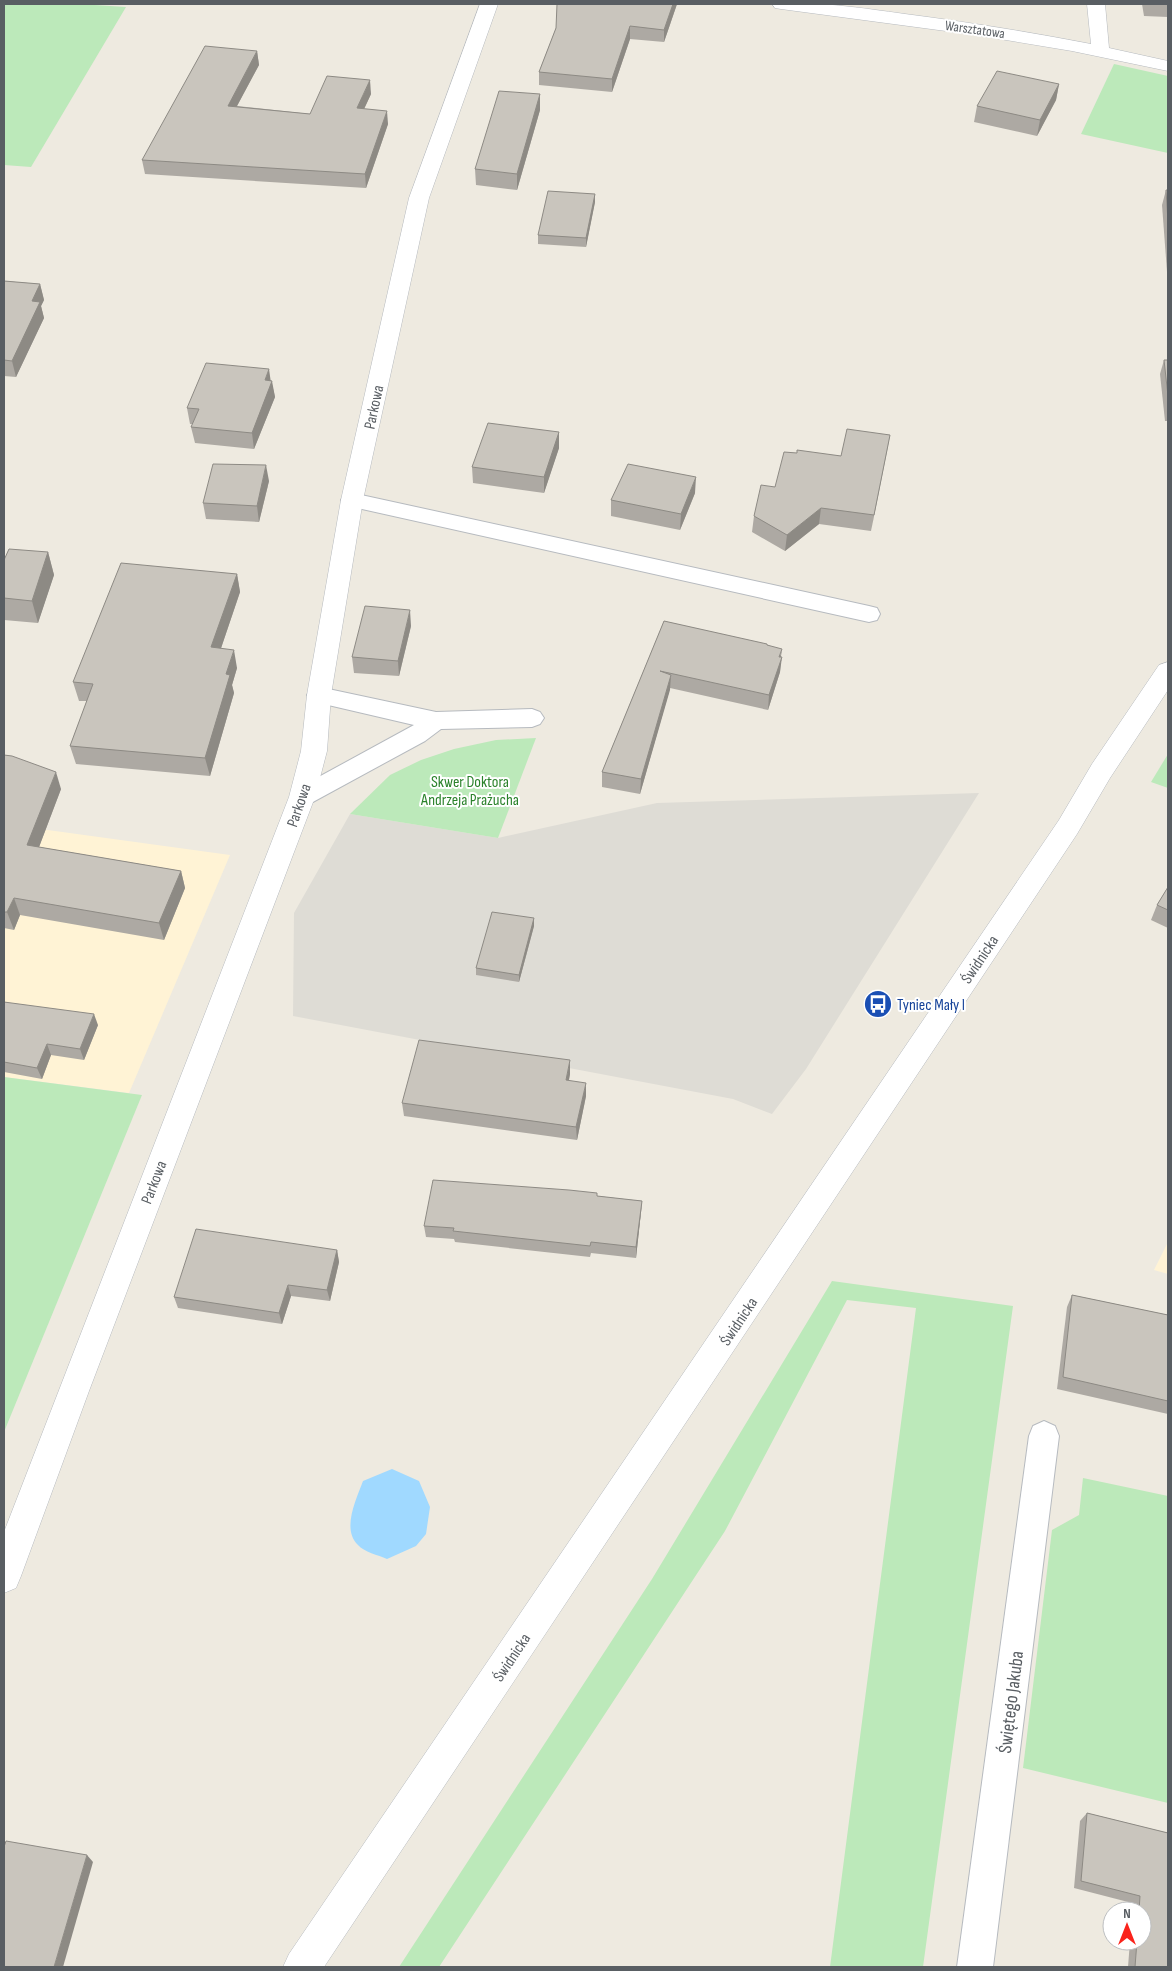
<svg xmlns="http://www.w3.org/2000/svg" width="1172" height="1971" font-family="'Sofia Sans Condensed',sans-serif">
<rect width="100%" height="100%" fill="#eeeae0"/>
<g fill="#fff3d5">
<path d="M4 824 230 855 129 1093 4 1077Z"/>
<path d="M1168 1242V1274L1154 1270Z"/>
</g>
<path fill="#dedcd5" d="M979 793 806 1069 772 1114 733 1099 293 1016 294 913 350 814 498 838 657 803Z"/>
<g fill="#bce9ba">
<path d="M4 4H79L126 7 31 167 4 165Z"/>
<path d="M1114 64 1168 76V153L1081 134Z"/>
<path d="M536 738 498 838 350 814 390 775 421 760 454 749 496 740Z"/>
<path d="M1168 754V788L1151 782Z"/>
<path d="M4 1077 142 1095 4 1432Z"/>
<path d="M832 1281 1013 1306 923 1967H830L916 1308 847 1300 725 1531 439 1967H399L652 1579Z"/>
<path d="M1083 1478 1168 1496V1803L1023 1768 1052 1530 1079 1515Z"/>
</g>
<path fill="#a0d9ff" d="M392 1469 419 1481 430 1507 426 1534 416 1546 387 1559C378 1555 364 1552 358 1545 341 1529 357 1498 363 1481Z"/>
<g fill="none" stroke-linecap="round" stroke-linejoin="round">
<defs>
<g id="service">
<path d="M352 493 869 606 877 608 880 614 877 620 869 622 344 505 341 500 344 495Z"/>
<path d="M319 687 436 712 532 709 540 712 544 718 540 724 532 727 441 729 425 741 311 803 302 806 293 803 290 797 293 791 414 725 311 701 307 695 311 689Z"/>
<path d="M1044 1421 1055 1426 1059 1436 993 1967H957L1029 1436 1033 1426Z"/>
</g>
<g id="minor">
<path d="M480 4H498L429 198 363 500 331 695 327 751 315 797 89 1391 21 1576 16 1588 4 1593V1532L289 797 301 751 307 695 341 500 409 198Z"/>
<path d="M772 4C817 1 861 8 905 14 967 22 1029 32 1091 44L1087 4H1105L1109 48 1168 61V71L1072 51 976 35 781 9 775 8Z"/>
</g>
<path id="tertiary" d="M1168 662V690L1110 778 1077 834 324 1967H283L289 1954 1059 820 1092 764 1159 665Z"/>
</defs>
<use href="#service" stroke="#b6babf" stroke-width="2"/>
<use href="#minor" stroke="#b6babf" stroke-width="1"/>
<use href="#tertiary" stroke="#b6babf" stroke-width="1"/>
<use href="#service" fill="#fff" fill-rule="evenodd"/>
<use href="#minor" fill="#fff" fill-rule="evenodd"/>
<use href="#tertiary" fill="#fff" fill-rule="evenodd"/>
</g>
<g fill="#ada9a3">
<path d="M677 4 664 42 630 39 612 92 539 85V72L556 28Z"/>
<path d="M1142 4H1168V17L1144 16Z"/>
<path d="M257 51 259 65 237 106 310 114 371 94 364 109 388 124 366 188 145 174 142 160Z"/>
<path d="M1059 84 1056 100 1037 136 974 122 977 106Z"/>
<path d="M540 94V110L517 190 476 185 475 169Z"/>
<path d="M1166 190H1168V285L1162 205Z"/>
<path d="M595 194V202L586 247 538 244V235Z"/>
<path d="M4 281 40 284 44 300 41 306 44 318 16 377 4 376Z"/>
<path d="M1164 360H1168V421H1165L1160 374Z"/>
<path d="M271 380 275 397 254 449 195 443 191 427 193 424H190L187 408Z"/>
<path d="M559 432V448L544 493 473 483 472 467Z"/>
<path d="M890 435 871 531 819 524 785 551 752 532 754 516 775 487 797 453 841 456Z"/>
<path d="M269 481 259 522 206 519 203 503Z"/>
<path d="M695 493 680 530 611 516V500Z"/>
<path d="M48 552 54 575 38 623 4 620V560Z"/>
<path d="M237 574 240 592 221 648 237 668 232 685 234 693 210 776 76 764 70 746 87 701H79L73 682Z"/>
<path d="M664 621 767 645 781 657 780 672 768 710 670 688 640 794 602 787V772Z"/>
<path d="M411 626 399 676 354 673 352 657Z"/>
<path d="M4 755 61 789 39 847 181 871 185 888 164 940 20 915 14 930 4 928Z"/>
<path d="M1168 887V928L1151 920 1157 905Z"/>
<path d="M534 918V926L519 982 476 975V968Z"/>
<path d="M4 1002 98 1025 84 1060 51 1055 42 1079 4 1072Z"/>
<path d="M570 1074 569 1080 586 1096 577 1140 404 1116 402 1103Z"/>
<path d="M597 1193V1196L642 1201 641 1212 636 1258 591 1253 590 1257 455 1242 454 1239 426 1237 424 1226Z"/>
<path d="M337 1250 339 1262 330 1301 291 1296 282 1324 178 1308 174 1297Z"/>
<path d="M1072 1295 1168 1315V1414L1057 1389 1067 1307Z"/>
<path d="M1087 1813 1168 1833V1967H1128L1130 1941H1142V1911H1131L1132 1903 1074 1888 1080 1821Z"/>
</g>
<g fill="#8d8a84">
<path d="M673 4H677L664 42V30Z"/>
<path d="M630 26V39L612 92V79Z"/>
<path d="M257 51 259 65 230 119 228 106Z"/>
<path d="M370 80 371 94 358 122 357 108Z"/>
<path d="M1059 84 1056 100 1037 136 1040 120Z"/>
<path d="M540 94V110L517 190V174Z"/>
<path d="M387 111 388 124 366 188 365 174Z"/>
<path d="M595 194V202L586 247V238Z"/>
<path d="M40 284 44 300 41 306 44 318 16 377 12 361 32 301Z"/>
<path d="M269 369 271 383 272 381 275 397 254 449 252 433 265 380Z"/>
<path d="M559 432V448L544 493V477Z"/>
<path d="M890 435 887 451 871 531 874 515Z"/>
<path d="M266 465 269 481 259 522 257 506Z"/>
<path d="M696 477 695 493 680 530 681 514Z"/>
<path d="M821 508 819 524 785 551 787 535Z"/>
<path d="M48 552 54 575 38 623 32 601Z"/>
<path d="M237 574 240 592 215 666 211 647Z"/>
<path d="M410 610 411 626 399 676 398 661Z"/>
<path d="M782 649 780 663 782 657 780 672 768 710 769 695Z"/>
<path d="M234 650 237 668 232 685 234 693 210 776 205 758 226 674Z"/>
<path d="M671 675 670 690 640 794 641 779Z"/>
<path d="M56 772 61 789 33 863 27 845Z"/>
<path d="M181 871 185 888 164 940 159 923Z"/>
<path d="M14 898 20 915 14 930 7 912Z"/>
<path d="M534 918V926L519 982V975Z"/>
<path d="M94 1014 98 1025 84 1060 80 1049Z"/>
<path d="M47 1044 51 1055 42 1079 37 1068Z"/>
<path d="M570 1060V1074L566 1093V1080Z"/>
<path d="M586 1083V1096L577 1140 576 1127Z"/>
<path d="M642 1201 641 1212 636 1258V1247Z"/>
<path d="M337 1250 339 1262 330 1301 327 1290Z"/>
<path d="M288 1285 291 1296 282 1324 279 1313Z"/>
<path d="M87 1855 93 1862 63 1967H54Z"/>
</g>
<g fill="#c9c5bd" stroke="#8d8a84">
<path d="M557 4H673L664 30 630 26 612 79 539 72 556 28Z"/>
<path d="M205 46 257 51 228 106 310 114 327 76 370 80 357 108 387 111 365 174 142 160Z"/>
<path d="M997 71 1059 84 1040 120 977 106Z"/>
<path d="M499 91 540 94 517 174 475 169Z"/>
<path d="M1166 190H1168V222Z"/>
<path d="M548 191 595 194 586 238 538 235Z"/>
<path d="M4 281 40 284 32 301 40 302 12 361 4 360Z"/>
<path d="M1164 360H1168V396Z"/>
<path d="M206 363 269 369 265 380 272 381 252 433 191 427 199 409 187 408Z"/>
<path d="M488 423 559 432 544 477 472 467Z"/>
<path d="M847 429 890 435 874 515 821 508 787 535 754 516 761 485 775 487 784 452 797 453V450L841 456Z"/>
<path d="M213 464 266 465 257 506 203 503Z"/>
<path d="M628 464 696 477 681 514 611 500Z"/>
<path d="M9 549 48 552 32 601 4 598V560Z"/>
<path d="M121 563 237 574 211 647 234 650 226 674 230 675 205 758 70 746 93 684 73 682Z"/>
<path d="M365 606 410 610 398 661 352 657Z"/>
<path d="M664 621 767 644V645L782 649 779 657H782L769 695 660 671 671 675 641 779 602 772Z"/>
<path d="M4 755 12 756 56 772 27 845 181 871 159 923 14 898 7 912H4Z"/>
<path d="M1168 887V910L1157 905Z"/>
<path d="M492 912 534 918 519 975 476 968Z"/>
<path d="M4 1002 94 1014 80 1049 47 1044 37 1068 4 1062Z"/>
<path d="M419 1040 570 1060 566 1080 586 1083 576 1127 402 1103Z"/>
<path d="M433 1180 569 1190 597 1193V1196L642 1201 636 1247 591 1242 590 1246 453 1231 454 1228 424 1226Z"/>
<path d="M196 1229 337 1250 327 1290 288 1285 279 1313 174 1297Z"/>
<path d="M1072 1295 1168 1315V1401L1063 1377Z"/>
<path d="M1087 1813 1168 1833V1967H1135L1137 1941H1142V1911H1139L1140 1896 1081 1881Z"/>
<path d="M6 1841 87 1855 54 1967H4V1847Z"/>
</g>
<defs>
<symbol id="bus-disc" viewBox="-11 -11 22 22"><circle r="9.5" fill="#1a4fb4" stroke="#fff"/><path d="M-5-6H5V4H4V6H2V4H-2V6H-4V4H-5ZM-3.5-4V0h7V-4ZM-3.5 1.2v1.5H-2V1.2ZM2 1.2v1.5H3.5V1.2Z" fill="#fff"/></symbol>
</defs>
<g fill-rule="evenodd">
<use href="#bus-disc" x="862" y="988" width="32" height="32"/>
</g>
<g text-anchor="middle" stroke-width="4" stroke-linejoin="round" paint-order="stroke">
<g font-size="14" fill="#595e63" stroke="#fff">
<text transform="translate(975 29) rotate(8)" y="5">Warsztatowa</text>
</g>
<g font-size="16" fill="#595e63" stroke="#fff">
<text transform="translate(373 407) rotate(-78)" y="6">Parkowa</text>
<text transform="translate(298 805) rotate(-71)" y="6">Parkowa</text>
<text transform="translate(979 959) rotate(-56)" y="6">Świdnicka</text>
<text transform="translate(153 1182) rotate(-69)" y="6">Parkowa</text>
<text transform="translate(738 1321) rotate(-56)" y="6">Świdnicka</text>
<text transform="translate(511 1657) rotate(-56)" y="6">Świdnicka</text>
</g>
<g font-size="16" fill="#2b822b" stroke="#fff">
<text x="470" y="787">Skwer Doktora<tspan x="470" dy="18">Andrzeja Prażucha</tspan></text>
</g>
<g font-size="16" fill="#164399" stroke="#fff" text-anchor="start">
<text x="897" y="1010">Tyniec Mały I</text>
</g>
<g font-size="19" fill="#595e63" stroke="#fff">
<text transform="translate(1010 1702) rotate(-83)" y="7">Świętego Jakuba</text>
</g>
</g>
<rect width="1172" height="1971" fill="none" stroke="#595e63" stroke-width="10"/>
<g transform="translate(1127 1926)"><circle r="24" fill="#ffffff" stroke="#bdbfc1"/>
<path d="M0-4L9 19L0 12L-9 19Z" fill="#fa231b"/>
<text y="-8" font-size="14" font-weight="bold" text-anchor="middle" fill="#595e63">N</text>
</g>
</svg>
